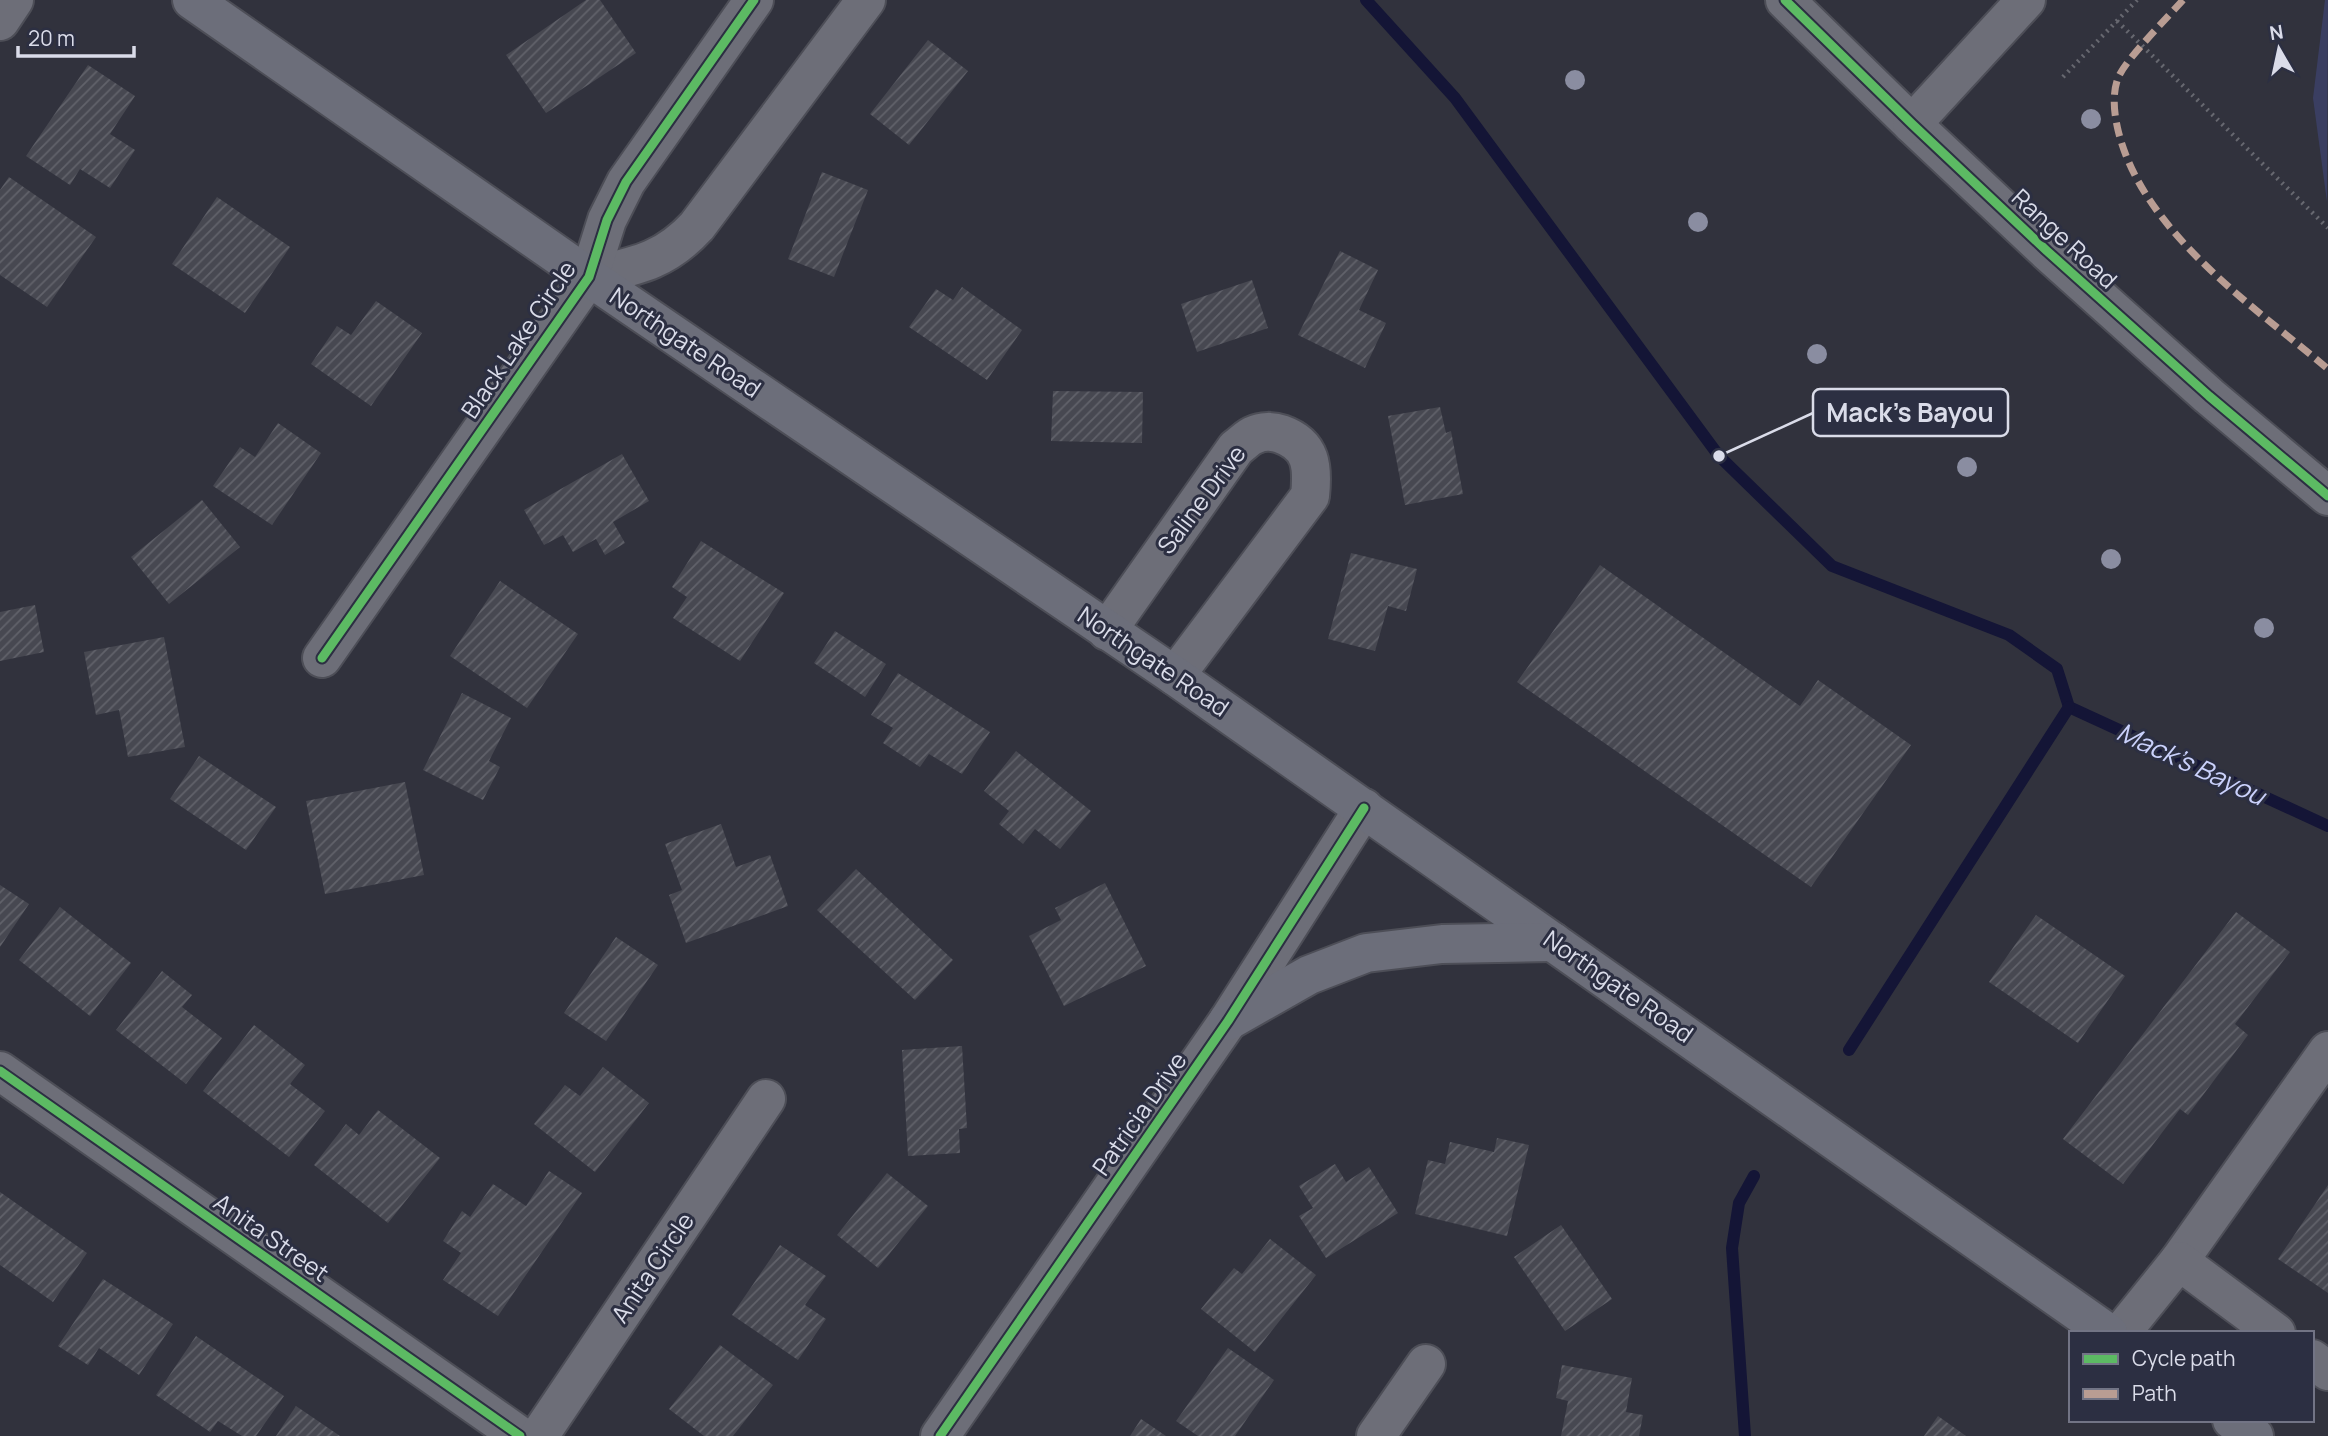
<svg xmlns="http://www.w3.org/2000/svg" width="2328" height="1436" font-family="Manrope,sans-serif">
<defs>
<pattern id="building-hatch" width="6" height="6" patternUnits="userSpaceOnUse" patternTransform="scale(1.75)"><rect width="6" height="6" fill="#474851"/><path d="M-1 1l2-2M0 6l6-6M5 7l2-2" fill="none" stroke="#61626a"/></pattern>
</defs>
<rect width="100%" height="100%" fill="#31323d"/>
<path fill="#3a3e61" d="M2325 0H2328L2327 202 2313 98Z"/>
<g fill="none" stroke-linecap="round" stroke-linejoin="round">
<g stroke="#141536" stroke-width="12">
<path d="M1366 0 1455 98 1719 456 1832 566 2009 635 2057 669 2069 707 2328 826"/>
<path d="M1849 1050 2069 707"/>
<path d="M1745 1436 1732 1248 1739 1203 1754 1176"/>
</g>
</g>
<g fill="url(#building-hatch)">
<path d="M586 0H600L636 53 546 113 506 55Z"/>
<path d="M928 40 968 71 909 145 870 114Z"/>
<path d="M88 65 135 96 110 134 135 150 110 188 80 169 70 185 26 156Z"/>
<path d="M822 172 868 190 834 277 788 259Z"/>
<path d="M9 177 96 237 47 307 0 275V190Z"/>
<path d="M217 197 290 247 245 313 172 264Z"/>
<path d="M1340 251 1378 270 1359 310 1386 323 1365 368 1298 335Z"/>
<path d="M1252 280 1268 328 1197 352 1181 304Z"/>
<path d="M962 287 1022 330 987 380 909 327 936 289 953 300Z"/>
<path d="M376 301 422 333 371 406 311 364 337 326 351 335Z"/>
<path d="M1053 391 1143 392 1142 443 1051 441Z"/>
<path d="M1440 407 1446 433 1451 431 1463 494 1405 505 1388 416Z"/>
<path d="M278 423 321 453 272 525 213 486 240 447 255 457Z"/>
<path d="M622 454 649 501 613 522 625 543 605 555 596 539 573 552 563 535 544 545 524 510Z"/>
<path d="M202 500 240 547 169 604 131 557Z"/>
<path d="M701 541 784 593 740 661 673 618 687 597 672 587Z"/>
<path d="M1351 553 1417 569 1406 611 1388 606 1375 651 1328 639Z"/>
<path d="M1600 565 1800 706 1818 680 1911 745 1811 887 1517 682Z"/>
<path d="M500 581 578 634 527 708 450 656Z"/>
<path d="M35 605 44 652 0 661V612Z"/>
<path d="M835 631 886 664 865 697 814 663Z"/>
<path d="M164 637 185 747 128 757 119 710 96 715 84 652Z"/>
<path d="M898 673 990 732 962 774 929 754 920 767 883 743 893 728 871 715Z"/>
<path d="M462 693 511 718 489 761 500 767 483 800 423 770Z"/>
<path d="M1016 751 1091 811 1060 849 1035 829 1023 844 999 824 1009 811 984 791Z"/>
<path d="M199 756 276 807 246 850 170 799Z"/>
<path d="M405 782 424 875 325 894 306 801Z"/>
<path d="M721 824 736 867 770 855 788 906 686 943 669 895 682 890 665 844Z"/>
<path d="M856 869 953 960 915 1000 817 910Z"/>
<path d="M1105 883 1146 966 1064 1006 1029 936 1061 920 1055 908Z"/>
<path d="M0 885 29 904 0 947Z"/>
<path d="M60 907 131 963 90 1016 19 960Z"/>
<path d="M2236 912 2290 952 2235 1024 2248 1035 2188 1115 2180 1109 2123 1184 2063 1139Z"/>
<path d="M2036 915 2125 976 2078 1043 1989 982Z"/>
<path d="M616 937 658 965 606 1041 564 1013Z"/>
<path d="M162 971 192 995 182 1007 222 1038 186 1084 116 1030Z"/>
<path d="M254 1025 305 1065 290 1084 325 1111 289 1157 203 1091Z"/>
<path d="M962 1046 967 1128 959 1129 960 1153 908 1156 902 1050Z"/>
<path d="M603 1067 649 1103 595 1172 534 1124 565 1085 580 1096Z"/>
<path d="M378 1110 440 1158 388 1223 314 1165 346 1124 359 1135Z"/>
<path d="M1497 1138 1529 1145 1507 1236 1415 1214 1428 1160 1445 1164 1450 1142 1494 1152Z"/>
<path d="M1335 1164 1346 1182 1369 1167 1398 1213 1326 1258 1299 1216 1313 1208 1299 1186Z"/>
<path d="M549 1171 582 1193 498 1316 443 1280 461 1253 443 1241 462 1211 470 1217 493 1184 526 1206Z"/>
<path d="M887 1173 928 1206 878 1268 837 1235Z"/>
<path d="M2328 1185V1293L2278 1259Z"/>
<path d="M0 1192 87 1253 53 1302 0 1265Z"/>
<path d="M1561 1225 1612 1299 1565 1331 1514 1257Z"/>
<path d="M1270 1239 1316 1275 1255 1352 1201 1309 1234 1268 1242 1274Z"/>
<path d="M780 1245 826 1276 805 1305 826 1319 798 1360 732 1315Z"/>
<path d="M103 1279 173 1324 139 1375 99 1348 88 1365 58 1346Z"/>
<path d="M196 1336 284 1396 256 1436H242L218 1421 210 1432 156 1395Z"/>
<path d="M720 1345 773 1385 733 1436H704L669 1409Z"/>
<path d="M1228 1348 1274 1380 1235 1436H1198L1176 1421Z"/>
<path d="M1562 1365 1632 1378 1626 1412 1643 1415 1639 1436H1561L1568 1401 1556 1398Z"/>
<path d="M296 1406 340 1436H276Z"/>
<path d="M1938 1416 1966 1436H1924Z"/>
<path d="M1141 1419 1166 1436H1130Z"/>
</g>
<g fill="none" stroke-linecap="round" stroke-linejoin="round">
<defs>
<g id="minor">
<path d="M1785 0 1912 124 2047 251 2209 396 2328 496"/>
<path d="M0 21 14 0"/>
<path d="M1912 124 2026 0"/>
<path d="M589 277C635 266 664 262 697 226L866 0"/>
<path d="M1107 631 1236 448C1242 444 1248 437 1254 435 1262 431 1273 431 1281 434 1312 445 1313 467 1310 496L1175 676"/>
<path d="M322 658 589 277 607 220 626 182 754 0"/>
<path d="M0 1071 520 1436"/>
<path d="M2179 1261 2328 1051"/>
<path d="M2121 1333 2179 1261 2276 1333"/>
<path d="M2312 1359 2328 1371"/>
<path d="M539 1436 766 1099"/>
<path d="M940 1436 1228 1021 1364 808"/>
<path d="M1376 1436 1426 1364"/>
</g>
<g id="major">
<path d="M192 0 589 277 1175 676 2108 1333"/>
<path d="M1228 1021 1309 975 1366 953 1442 944 1553 942"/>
<path d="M2232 1420 2254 1436"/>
</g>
</defs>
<use href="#minor" stroke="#4d4e57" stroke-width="42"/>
<use href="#major" stroke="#4d4e57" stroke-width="42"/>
<g stroke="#676870" stroke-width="4.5" stroke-dasharray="2 5" stroke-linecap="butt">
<path d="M2117 21 2328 228"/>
<path d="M2063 77 2137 0"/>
</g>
<use href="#minor" stroke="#6d6e78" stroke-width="38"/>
<use href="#major" stroke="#6c6e7a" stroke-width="38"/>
<path stroke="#b99d93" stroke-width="7" stroke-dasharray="14 7" stroke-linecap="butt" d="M2183 0C2168 17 2125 60 2118 78 2112 94 2114 113 2118 130 2142 231 2252 305 2328 369"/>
<defs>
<g id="cycleway">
<path d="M1785 0 1912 124 2047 251 2209 396 2328 496"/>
<path d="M322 658 589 277 607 220 626 182 754 0"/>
<path d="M0 1071 520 1436"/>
<path d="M940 1436 1228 1021 1364 808"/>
</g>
</defs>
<use href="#cycleway" stroke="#2c2f42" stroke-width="13"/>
<use href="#cycleway" stroke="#5cba63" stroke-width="9"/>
</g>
<g fill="#8a8da1">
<circle cx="1575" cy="80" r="10"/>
<circle cx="2091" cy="119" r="10"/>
<circle cx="1698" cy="222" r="10"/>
<circle cx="1817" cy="354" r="10"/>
<circle cx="1967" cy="467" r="10"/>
<circle cx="2111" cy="559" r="10"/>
<circle cx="2264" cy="628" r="10"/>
</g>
<g text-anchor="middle" stroke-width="6" stroke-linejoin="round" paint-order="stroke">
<g font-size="24" fill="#dadce9" stroke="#2c2f42">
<text transform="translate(2064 239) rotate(43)" y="8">Range Road</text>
<text transform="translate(519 340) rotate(-56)" y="8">Black Lake Circle</text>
<text transform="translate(685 343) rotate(34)" y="8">Northgate Road</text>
<text transform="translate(1202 500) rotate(-53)" y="8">Saline Drive</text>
<text transform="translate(1153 662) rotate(34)" y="8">Northgate Road</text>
<text transform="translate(1618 987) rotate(35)" y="8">Northgate Road</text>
<text transform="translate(1140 1114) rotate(-55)" y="8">Patricia Drive</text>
<text transform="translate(271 1238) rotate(35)" y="8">Anita Street</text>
<text transform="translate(653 1268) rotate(-56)" y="8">Anita Circle</text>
</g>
<g font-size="26" font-style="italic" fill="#cad1fb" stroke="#2c2f42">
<text transform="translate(2191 764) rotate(25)" y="9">Mack's Bayou</text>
</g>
</g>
<path fill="none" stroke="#dadce9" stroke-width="2.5" d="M1719 456L1813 413"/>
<circle fill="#dadce9" stroke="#2c2f42" stroke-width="2.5" cx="1719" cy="456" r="7"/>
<rect fill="#2c2f42" stroke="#dadce9" stroke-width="2.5" x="1813" y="389" width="195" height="47" rx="7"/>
<g font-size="26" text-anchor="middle" font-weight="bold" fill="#dadce9">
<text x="1910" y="422">Mack's Bayou</text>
</g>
<rect x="2069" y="1331" width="245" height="91" fill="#2c2f42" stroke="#727485" stroke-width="2"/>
<rect x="2083" y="1354" width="35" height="10" fill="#5cba63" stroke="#727485" stroke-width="2"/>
<text x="2132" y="1366" font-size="21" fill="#dadce9">Cycle path</text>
<rect x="2083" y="1389" width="35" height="10" fill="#b99d93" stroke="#727485" stroke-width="2"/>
<text x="2132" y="1401" font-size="21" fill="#dadce9">Path</text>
<g transform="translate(2279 49) rotate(351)" stroke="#2c2f42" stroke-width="5" paint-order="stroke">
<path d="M0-5L12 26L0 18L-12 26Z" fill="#dadce9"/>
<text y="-10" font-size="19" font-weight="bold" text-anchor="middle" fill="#dadce9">N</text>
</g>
<path d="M18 46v10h116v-10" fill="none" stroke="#dadce9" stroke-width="3.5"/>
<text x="28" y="46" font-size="21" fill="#dadce9" stroke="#2c2f42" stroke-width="5" paint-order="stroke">20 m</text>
</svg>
